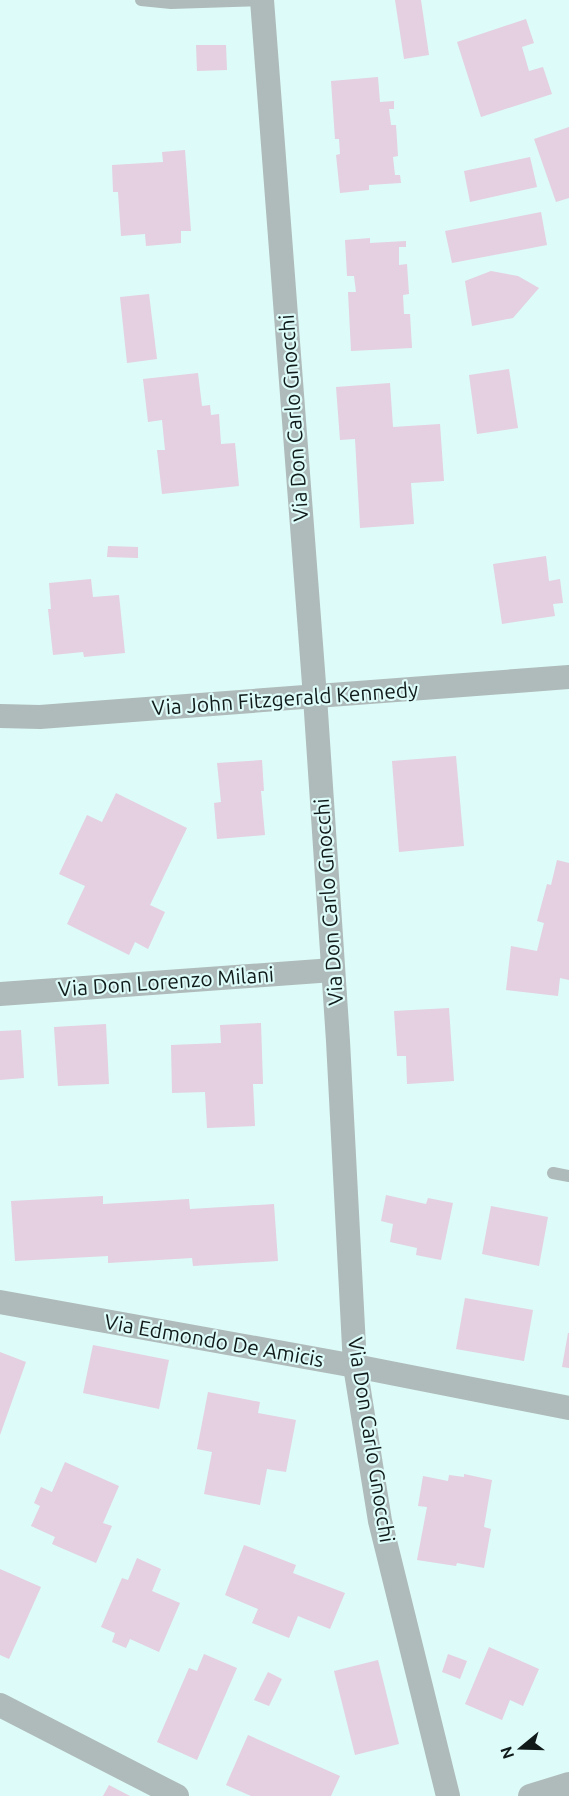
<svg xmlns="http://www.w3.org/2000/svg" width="569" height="1796" font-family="Ubuntu,sans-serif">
<rect width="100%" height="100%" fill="#ddfbf9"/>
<g fill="#e4d0e0">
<path d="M395 0H421L429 55 404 59Z"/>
<path d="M526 19 534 43 522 47 529 71 543 67 552 94 481 117 457 42Z"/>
<path d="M196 45H226L227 70 197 71Z"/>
<path d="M378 77 380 102 394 101V109H389L391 125H396L398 156 393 157 395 175H400L401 183 369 185V190L340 193 336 155 340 154 339 139H335L331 81Z"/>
<path d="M569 127V198L556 202 534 139Z"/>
<path d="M185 150 191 231H181V243L146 246 145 234 121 236 118 192H113L112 165 163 162 162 152Z"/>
<path d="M530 157 537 187 470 202 464 171Z"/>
<path d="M541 212 547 245 452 263 445 231Z"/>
<path d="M370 238V243L406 241V247H399V265L407 264 409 294 403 295 404 314H410L412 348 351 351 348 292H356L354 276H347L345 240Z"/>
<path d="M491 271 518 276 539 288 513 318 472 326 465 281Z"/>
<path d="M149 294 157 359 127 363 120 297Z"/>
<path d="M509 369 518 428 477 434 469 375Z"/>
<path d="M198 373 202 406 210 405 211 415 219 414 221 444 235 443 239 486 162 494 157 450H165L162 420 148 422 143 379Z"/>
<path d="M390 383 393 427 440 424 444 481 411 483 414 524 360 528 355 439 340 440 336 387Z"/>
<path d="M108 546 138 547V558L107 557Z"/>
<path d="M546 556 549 581 560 579 563 603 553 604 555 616 502 624 493 564Z"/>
<path d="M91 579 93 597 119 595 125 653 84 657 83 652 53 655 48 609H51L49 583Z"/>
<path d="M456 756 464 846 399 852 392 761Z"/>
<path d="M262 760 264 791H261L265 835 217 839 214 803 221 802 217 763Z"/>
<path d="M116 793 187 828 150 905 165 912 148 949 135 942 129 955 67 924 85 886 59 874 87 815 102 822Z"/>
<path d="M557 860 569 863V980L560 978 558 996 506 990 511 946 537 951 544 923 537 921 547 884 551 885Z"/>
<path d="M449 1008 454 1081 407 1084 406 1056H397L394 1011Z"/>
<path d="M261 1023 263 1084H253L255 1126 207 1128 205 1092 172 1093 171 1045 221 1043 220 1025Z"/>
<path d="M106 1024 109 1084 58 1086 54 1027Z"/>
<path d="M21 1030 24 1078 0 1080V1031Z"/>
<path d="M386 1195 426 1204 428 1198 453 1203 441 1260 416 1255 417 1248 390 1242 393 1224 381 1221Z"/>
<path d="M103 1196V1204L189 1199 190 1209 274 1204 278 1261 193 1266 192 1258 108 1263V1256L15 1261 11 1201Z"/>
<path d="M491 1206 548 1217 539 1266 482 1254Z"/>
<path d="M465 1298 533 1310 524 1361 456 1349Z"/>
<path d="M568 1333H569V1368L562 1367Z"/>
<path d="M93 1345 169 1360 159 1409 83 1393Z"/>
<path d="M0 1352 26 1362 0 1435Z"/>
<path d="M208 1392 260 1402 258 1413 296 1420 286 1472 267 1469 260 1505 204 1494 212 1452 197 1449Z"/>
<path d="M65 1462 119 1486 103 1523 112 1526 96 1563 52 1544 55 1537 31 1526 40 1506 34 1503 41 1487 52 1492Z"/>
<path d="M464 1474 492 1480 484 1527 491 1529 484 1568 457 1563 456 1566 417 1560 427 1507 418 1506 423 1476 448 1481 449 1475 464 1477Z"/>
<path d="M244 1545 296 1565 293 1573 345 1593 330 1629 298 1616 289 1638 252 1623 258 1609 225 1595Z"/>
<path d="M137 1558 161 1569 152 1591 180 1603 159 1652 130 1639 126 1648 112 1642 115 1633 101 1627 122 1578 128 1580Z"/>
<path d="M0 1569 41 1587 9 1659 0 1655Z"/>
<path d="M489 1647 539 1669 523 1706 510 1700 502 1720 465 1704Z"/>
<path d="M204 1654 237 1668 197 1760 157 1742 189 1668 197 1671Z"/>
<path d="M448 1654 467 1661 460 1679 442 1672Z"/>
<path d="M378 1660 399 1744 355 1755 334 1671Z"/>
<path d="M268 1672 282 1679 269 1706 254 1700Z"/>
<path d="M248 1735 340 1776 331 1796H251L226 1785Z"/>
<path d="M109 1785 130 1796H103Z"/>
</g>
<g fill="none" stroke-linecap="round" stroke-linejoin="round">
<g stroke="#aebbba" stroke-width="12">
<path d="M141 0 171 3 262 0"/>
<path d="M553 1173 569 1176"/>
</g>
<g stroke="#aebbba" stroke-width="24">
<path d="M262 0 315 697 338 1041 355 1366 380 1521 448 1796"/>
<path d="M0 716 40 717 569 677"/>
<path d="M0 994 333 970"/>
<path d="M0 1302 355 1366 569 1408"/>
<path d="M0 1705 177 1796"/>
<path d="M530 1796 569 1784"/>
</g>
</g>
<g text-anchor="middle" stroke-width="4.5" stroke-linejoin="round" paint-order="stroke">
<g font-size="21" fill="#0f1a19" stroke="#ddfbf9">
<text transform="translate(294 418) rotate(-94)" y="7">Via Don Carlo Gnocchi</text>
<text transform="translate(285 699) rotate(-4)" y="7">Via John Fitzgerald Kennedy</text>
<text transform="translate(329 902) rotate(-94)" y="7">Via Don Carlo Gnocchi</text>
<text transform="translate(166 982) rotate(-4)" y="7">Via Don Lorenzo Milani</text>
<text transform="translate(214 1341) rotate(10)" y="7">Via Edmondo De Amicis</text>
<text transform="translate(371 1440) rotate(81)" y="7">Via Don Carlo Gnocchi</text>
</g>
</g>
<g transform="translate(521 1748) rotate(251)" stroke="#ddfbf9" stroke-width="4.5" paint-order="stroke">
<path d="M0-4.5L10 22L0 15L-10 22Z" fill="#0f1a19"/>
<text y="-9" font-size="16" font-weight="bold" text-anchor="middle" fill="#0f1a19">N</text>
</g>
</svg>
